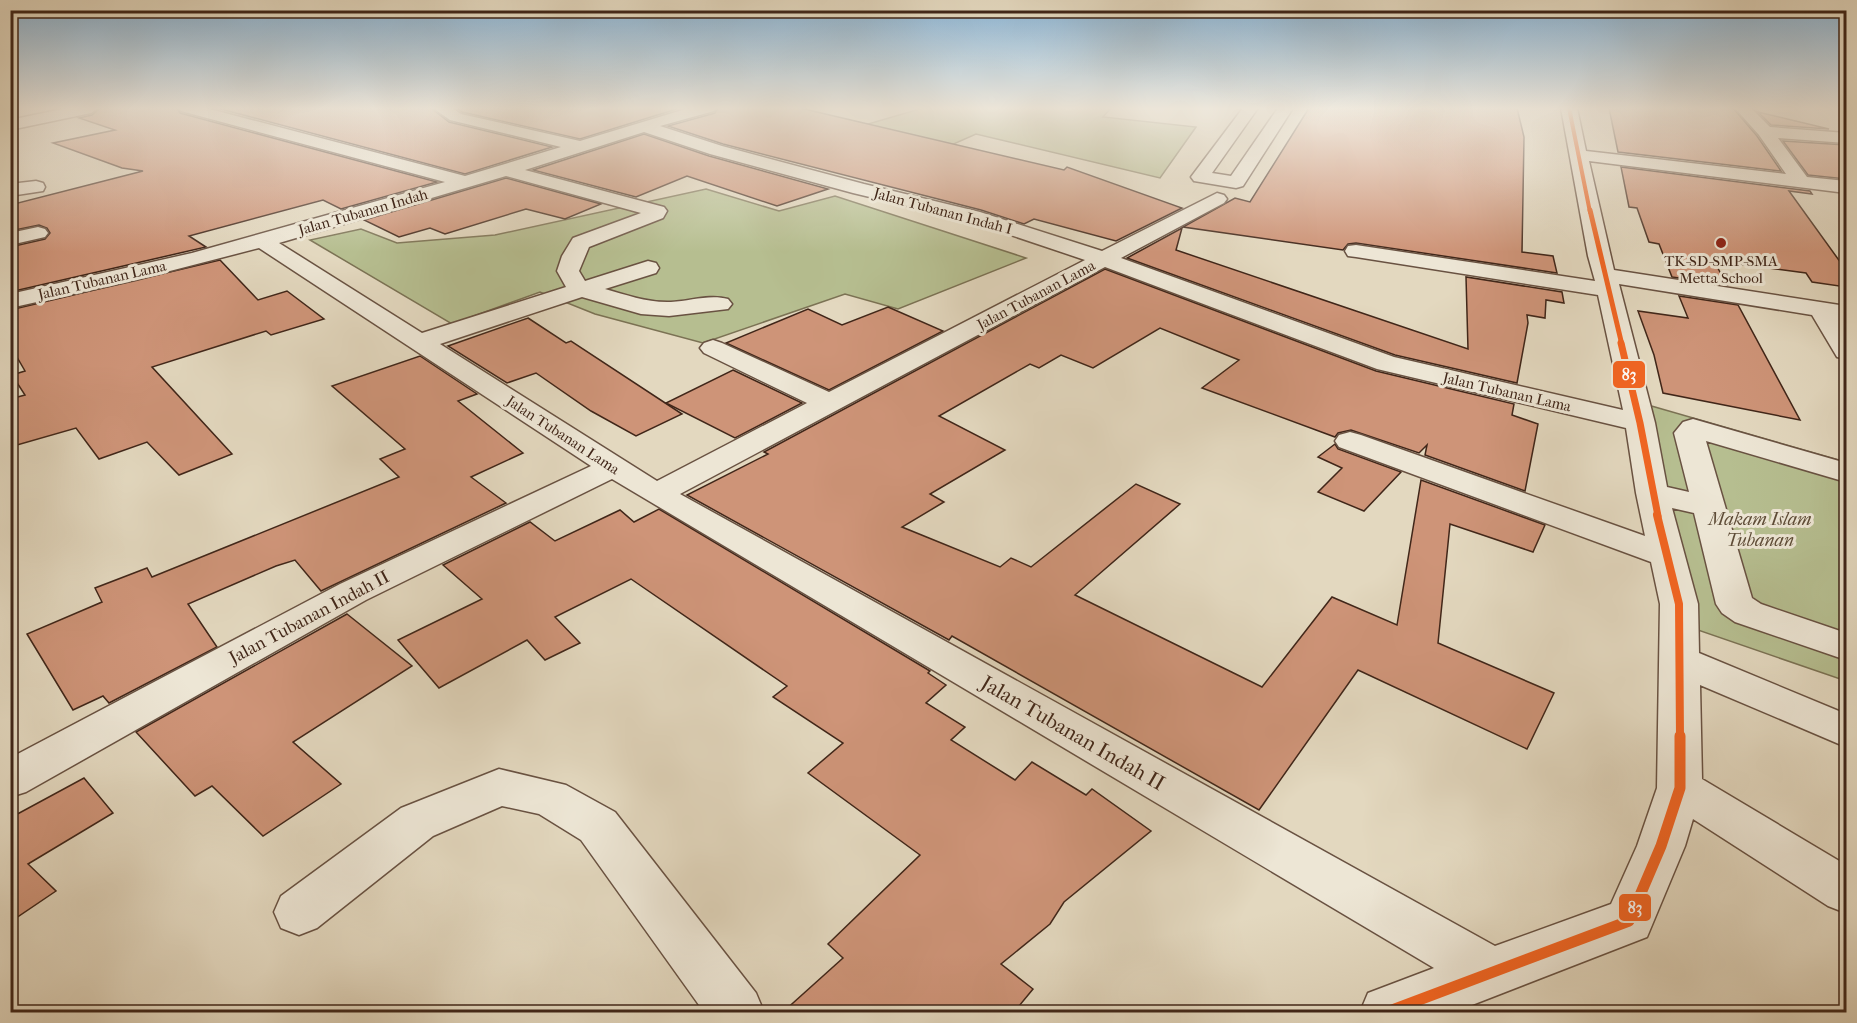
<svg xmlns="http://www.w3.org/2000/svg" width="1857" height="1023" font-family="'IM FELL French Canon',serif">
<rect width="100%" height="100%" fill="#e3d8bf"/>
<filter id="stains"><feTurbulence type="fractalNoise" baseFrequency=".00333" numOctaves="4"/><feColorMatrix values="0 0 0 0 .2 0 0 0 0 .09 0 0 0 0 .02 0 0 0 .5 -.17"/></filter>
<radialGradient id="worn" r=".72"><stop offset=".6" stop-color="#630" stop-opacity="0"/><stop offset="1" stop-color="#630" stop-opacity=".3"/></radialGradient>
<g fill="#b6be90" stroke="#7b7254" stroke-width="1.5">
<path d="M923 108H1111L1103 117 1196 127 1160 178 976 134 931 154 851 129Z"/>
<path d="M706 189 779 211 835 196 1026 258 898 309 845 294 703 343 595 314 540 292 452 324 310 240 361 229 397 243 495 235Z"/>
<path d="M1648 405 1846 462V681L1692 628Z"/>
</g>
<g fill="#ce9478" stroke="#402619" stroke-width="1.5">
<path d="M100 108H177L180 113 437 182 341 209 323 200 189 236 206 247 10 292V247L45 239 50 233 47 228 39 225 10 231V205L143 171 122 168 53 143 115 130 79 118 92 115Z"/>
<path d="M217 108H431L449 122 552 147 465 174Z"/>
<path d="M457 108H680L580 139 462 112Z"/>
<path d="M718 108H800L1064 170 1067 167 1182 208 1116 241 1034 219 1024 224 981 210 723 144 668 126 715 113Z"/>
<path d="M1309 108H1517L1524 137 1522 252 1553 256 1557 273 1356 243 1348 244 1343 250 1183 227 1235 198 1250 202Z"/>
<path d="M1609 108H1733L1757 136 1781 171 1618 152Z"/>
<path d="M1758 112 1829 129 1771 125Z"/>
<path d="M644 134 709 156 828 189 777 206 687 176 636 197 533 170Z"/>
<path d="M1783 141 1846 145V179L1808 175Z"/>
<path d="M1621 167 1810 191 1812 194 1789 191 1846 270V287L1812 282 1806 273 1714 261 1727 285 1672 277 1659 244 1649 242 1637 208 1629 207Z"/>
<path d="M506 178 601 204 565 219 526 209 445 234 430 228 399 237 364 220Z"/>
<path d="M1182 228 1176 250 1468 349 1466 277 1562 292 1564 303 1546 300 1545 318 1527 315 1528 323 1517 383 1395 355 1127 258Z"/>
<path d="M220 260 258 300 287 291 324 319 271 335 266 331 152 367 232 454 179 475 147 442 99 459 76 428 10 447V399L25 395 12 375 25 371 10 345V310Z"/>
<path d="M1105 269 1376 371 1514 404 1512 415 1538 424 1525 491 1425 455 1427 445 1419 453 1351 430 1338 433 1335 437 1202 388 1239 360 1160 328 1093 368 1061 355 1039 368 1030 364 939 416 1005 450 930 494 944 502 902 527 1000 567 1011 558 1031 567 1136 484 1180 504 1075 595 1262 687 1332 597 1397 625 1421 480 1545 525 1533 552 1450 524 1438 643 1554 693 1527 749 1358 670 1259 810 952 636 949 640 687 495 768 454 764 452Z"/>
<path d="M1679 296 1738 305 1800 420 1663 393 1654 355 1638 311 1688 318Z"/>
<path d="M888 307 943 331 829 390 726 343 808 309 842 325Z"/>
<path d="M528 318 566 343 571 341 682 414 636 436 591 411 536 373 507 383 448 346Z"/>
<path d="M420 356 477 394 458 401 523 453 471 477 506 503 321 591 295 560 276 566 188 604 217 647 109 703 103 696 73 710 27 634 102 602 95 588 147 568 152 577 399 477 380 459 405 449 332 386Z"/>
<path d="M733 370 802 403 735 438 666 403Z"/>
<path d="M1335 444 1338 449 1401 472 1364 511 1318 492 1342 468 1318 457Z"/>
<path d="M659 509 930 671 928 673 946 685 926 703 965 727 951 740 1015 780 1032 762 1086 795 1092 789 1151 831 1064 902 1050 924 1001 964 1033 989 1014 1012H783L843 958 828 944 920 855 808 773 843 743 773 697 787 686 631 579 555 617 580 643 545 660 527 640 439 688 398 640 482 599 443 565 530 522 555 541 620 510 634 522Z"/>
<path d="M347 614 412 666 293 742 341 784 263 836 212 786 195 796 136 732Z"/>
<path d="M84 778 113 813 28 864 56 891 10 922V818Z"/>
</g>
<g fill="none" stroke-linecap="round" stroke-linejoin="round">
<defs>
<g id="minor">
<path d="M67 108H98L91 113 10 130V120Z"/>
<path d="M179 108H206L465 176 561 147 450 120 433 108H452L461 114 580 141 689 108H716L714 111 660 126 722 146 864 184 980 212 1102 251 1217 193 1224 195 1227 199 1224 203 1121 258 1394 357 1623 410 1598 295 1356 257 1348 256 1345 251 1348 246 1356 245 1595 281 1588 256 1561 108H1577L1586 151 1786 174 1759 135 1735 108H1751L1770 127 1846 133V143L1778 138 1807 177 1846 181V193L1589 161 1614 270 1846 306V320L1839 319 1846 331V359L1837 357 1812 315 1619 284 1655 423 1667 487 1689 492 1674 433 1683 422 1693 419 1846 463V482L1706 441 1752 598 1761 604 1846 633V660L1735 622 1722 613 1716 604 1694 513 1672 508 1698 604 1699 653 1846 714V747L1700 685 1702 779 1846 865V913L1828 906 1693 819 1685 846 1647 937 1454 1012H1360L1368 993 1434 968 612 479 366 600 26 792 10 797V758L340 584 591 466 259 248 135 280 10 308V294L192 253 445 182 181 111ZM644 132 710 154 853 193 966 220 1085 260 829 392 722 343 713 340 704 343 700 348 704 353 807 403 657 481 440 344 582 297 641 314 669 316 728 309 732 304 728 299C710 294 690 301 671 302 648 303 627 295 605 289L656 273 659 268 656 263 648 261 585 281 579 271 589 247 663 218 667 211 664 207 525 170ZM506 176 641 213 573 238 562 256 557 271 566 287 422 333 279 243ZM1105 267 1377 369 1626 428 1636 493 1645 536 1361 435 1350 432 1339 435 1335 441 1339 447 1651 562 1660 604 1657 788 1637 846 1611 904 1495 946 680 494Z"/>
<path d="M1243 108H1258L1212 173 1231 176 1278 108H1293L1243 186 1236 188 1194 181 1191 177Z"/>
<path d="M36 181 43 183 45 187 43 191 10 196V184Z"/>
<path d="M38 227 45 229 48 233 45 237 10 245V233Z"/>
<path d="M499 769 566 785 615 812 756 993 764 1012H704L581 840 539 814 502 806 433 836 317 928 299 935 281 928 274 912 281 896 401 808Z"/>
</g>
</defs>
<use href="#minor" stroke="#695242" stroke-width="3"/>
<use href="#minor" fill="#ede6d5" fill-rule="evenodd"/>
<defs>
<path id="bus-1-far4" d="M1569 108 1590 212"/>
<path id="bus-1-far3" d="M1590 210 1622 345"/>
<path id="bus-1-far2" d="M1621 343 1640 423 1658 516"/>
<path id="bus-1-far1" d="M1657 515 1679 604 1680 738"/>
<path id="bus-1" d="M1387 1012 1629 921 1661 846 1680 788V736"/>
</defs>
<use href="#bus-1-far4" stroke="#ede6d5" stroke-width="6"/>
<use href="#bus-1-far3" stroke="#ede6d5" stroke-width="8"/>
<use href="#bus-1-far2" stroke="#ede6d5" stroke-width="10"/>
<use href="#bus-1-far1" stroke="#ede6d5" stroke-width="13"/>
<use href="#bus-1" stroke="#ede6d5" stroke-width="16"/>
<use href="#bus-1-far4" stroke="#f26522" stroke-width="4"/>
<use href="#bus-1-far3" stroke="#f26522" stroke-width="5"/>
<use href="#bus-1-far2" stroke="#f26522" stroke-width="7"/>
<use href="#bus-1-far1" stroke="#f26522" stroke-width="8"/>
<use href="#bus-1" stroke="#f26522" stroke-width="11"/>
</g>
<linearGradient id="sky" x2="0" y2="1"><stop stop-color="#89b5d7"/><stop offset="0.43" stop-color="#f2ede2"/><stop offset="1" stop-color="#f2ede2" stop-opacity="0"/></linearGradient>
<rect width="1857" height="252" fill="url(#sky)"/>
<circle fill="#8f2418" stroke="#ede6d5" stroke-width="2" cx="1721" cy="243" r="6"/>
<g text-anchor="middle" stroke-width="6" stroke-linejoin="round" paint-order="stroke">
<g font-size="15" fill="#402619" stroke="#ede6d5">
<text transform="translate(943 211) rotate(15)" y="5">Jalan Tubanan Indah I</text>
<text transform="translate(363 212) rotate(-16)" y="5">Jalan Tubanan Indah</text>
<text transform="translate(102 280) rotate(-13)" y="5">Jalan Tubanan Lama</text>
<text transform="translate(1036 295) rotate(-28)" y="5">Jalan Tubanan Lama</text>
<text transform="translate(1507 392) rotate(13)" y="5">Jalan Tubanan Lama</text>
<text transform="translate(563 435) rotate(33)" y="5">Jalan Tubanan Lama</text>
</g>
<g font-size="15" fill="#402619" stroke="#ede6d5">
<text x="1721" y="266">TK-SD-SMP-SMA<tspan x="1721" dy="17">Metta School</tspan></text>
</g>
<g font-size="18" font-style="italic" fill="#5e4c37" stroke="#ede6d5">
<text x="1760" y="525">Makam Islam<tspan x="1760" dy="21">Tubanan</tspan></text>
</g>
<g font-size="18" fill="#402619" stroke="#ede6d5">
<text transform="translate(309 617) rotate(-28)" y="6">Jalan Tubanan Indah II</text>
</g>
<g font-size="21" fill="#402619" stroke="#ede6d5">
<text transform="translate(1073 733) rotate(30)" y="7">Jalan Tubanan Indah II</text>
</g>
</g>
<g stroke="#ede6d5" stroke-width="2">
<rect x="1612" y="360" width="34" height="29" rx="6" fill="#f26522"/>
<rect x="1618" y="893" width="34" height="29" rx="6" fill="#f26522"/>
</g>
<g font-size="16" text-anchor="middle" font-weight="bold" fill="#fff">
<text x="1629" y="380">83</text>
<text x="1635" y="913">83</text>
</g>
<rect width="1857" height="1023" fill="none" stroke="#e3d8bf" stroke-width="36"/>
<rect x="12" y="12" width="1833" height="999" fill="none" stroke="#402619" stroke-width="3"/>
<rect x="18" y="18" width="1821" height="987" fill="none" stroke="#402619" stroke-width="1.5"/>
<rect width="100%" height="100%" filter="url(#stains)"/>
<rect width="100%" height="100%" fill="url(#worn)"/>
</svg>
